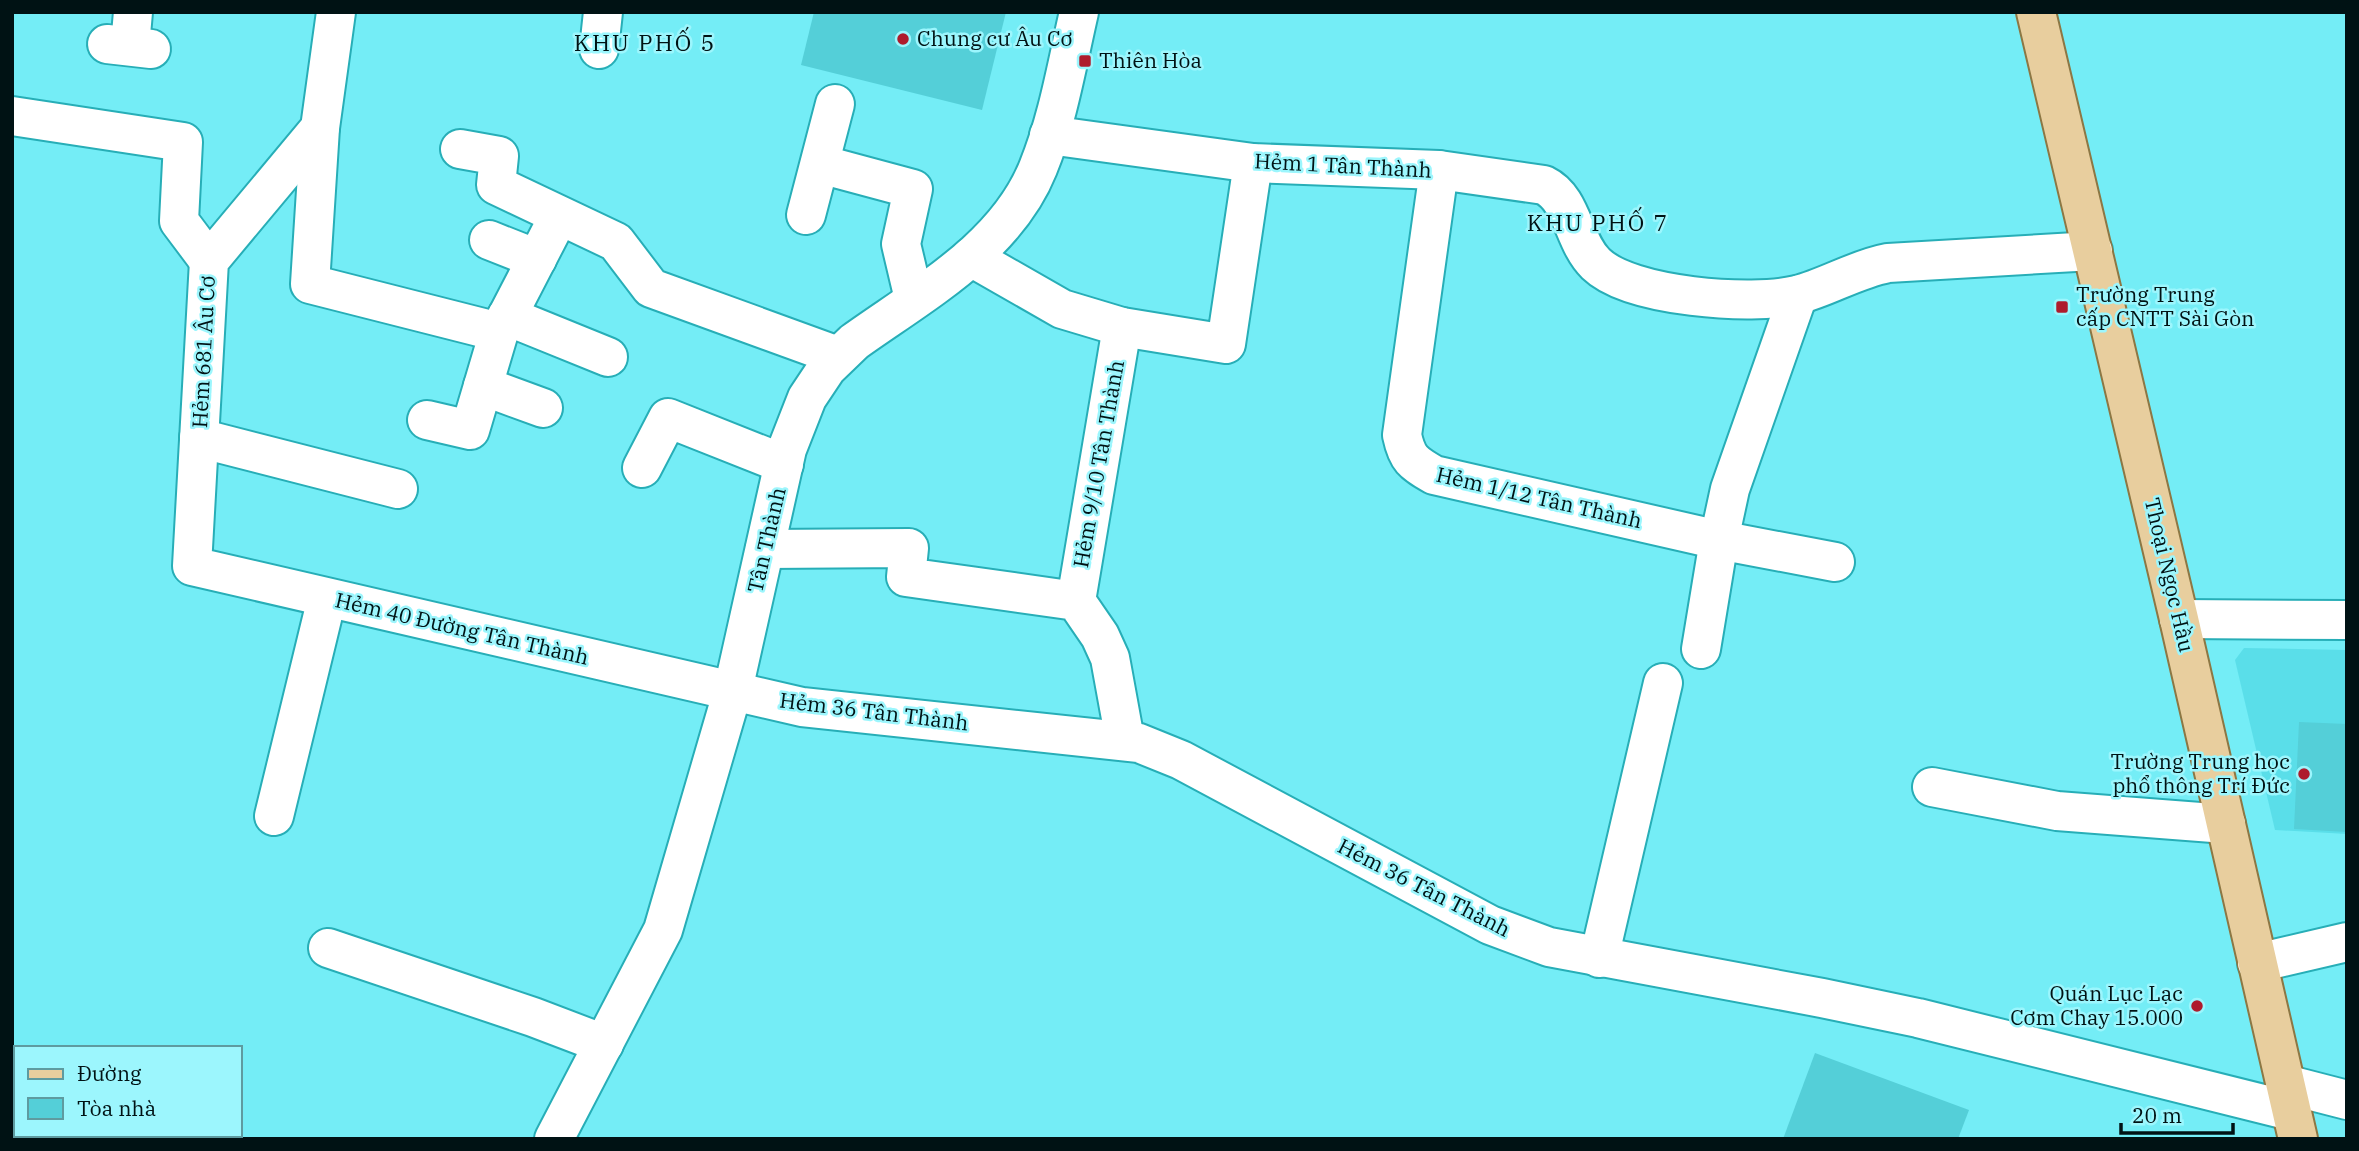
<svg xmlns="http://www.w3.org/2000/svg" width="2359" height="1151" font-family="'IBM Plex Serif',serif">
<rect width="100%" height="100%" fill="#74edf6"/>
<path fill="#5adee9" d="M2244 648 2347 650V834L2275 830 2235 660Z"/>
<g fill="#54cfd8">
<path d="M814 12H1006L982 110 801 65Z"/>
<path d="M2299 722 2347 724V832L2294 829Z"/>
<path d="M1815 1053 1969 1110 1958 1139H1783Z"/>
</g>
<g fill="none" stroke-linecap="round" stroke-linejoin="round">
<defs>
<g id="minor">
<path d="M336 12 320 128 209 261 192 566 802 707 1139 743 1181 760 1490 925 1549 947 1822 998 1918 1018 2291 1111"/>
<path d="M107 44 151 49"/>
<path d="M130 46 133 12"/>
<path d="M599 49 603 12"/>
<path d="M12 116 183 142 179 221 209 261"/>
<path d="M320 128 310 284 499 332 559 216"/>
<path d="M1049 135 1253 163 1439 170 1544 185C1573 199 1573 242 1596 264 1630 297 1752 306 1797 295 1828 287 1856 269 1888 263L2093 251"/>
<path d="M460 149 499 156 496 185 616 242 651 288 838 356"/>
<path d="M820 164 913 189 901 244 914 299"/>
<path d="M1439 170 1402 435C1407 459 1413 463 1434 475L1719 540 1835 562"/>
<path d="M806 215 835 104"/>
<path d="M489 240 537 259"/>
<path d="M971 257 1062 309 1122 327 1226 344 1253 163"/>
<path d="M507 316 608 357"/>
<path d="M483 386 543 408"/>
<path d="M427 420 470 430 499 332"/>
<path d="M199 438 398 489"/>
<path d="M642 468 668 418 784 464"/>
<path d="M765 549 909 548 906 577 1076 601 1100 636 1110 658 1125 740"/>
<path d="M1076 601 1122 327"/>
<path d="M2179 619 2347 620"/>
<path d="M1701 649 1719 540 1730 489 1798 295"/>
<path d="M1932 787 2057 811 2226 824"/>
<path d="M274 816 327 598"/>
<path d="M328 948 533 1017 604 1044"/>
<path d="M1599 958 1663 683"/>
<path d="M2257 963 2347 942"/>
<path d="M2285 1084 2347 1100"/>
<path d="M12 1095 16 1096"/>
<path d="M124 1135 133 1139"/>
<path d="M554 1139 663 930 733 690 787 449 807 398 827 368 854 342C921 294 1006 248 1038 168 1058 119 1067 64 1079 12"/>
</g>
<path id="major" d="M2036 12 2179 619 2298 1139"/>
</defs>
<use href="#minor" stroke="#27aeb7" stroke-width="42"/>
<use href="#major" stroke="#8c7744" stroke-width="42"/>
<use href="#minor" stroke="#fff" stroke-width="38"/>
<use href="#major" stroke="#e8ce9e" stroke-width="38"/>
</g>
<g fill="#ae1b2c" stroke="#9cf6fd" stroke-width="2.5">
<circle cx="903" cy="39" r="7"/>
<rect x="1078" y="54" width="14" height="14" rx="3.5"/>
<rect x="2055" y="300" width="14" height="14" rx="3.5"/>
<circle cx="2304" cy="774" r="7"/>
<circle cx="2197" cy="1006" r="7"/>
</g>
<g text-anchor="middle" stroke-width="5" stroke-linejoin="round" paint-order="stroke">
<g font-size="21" fill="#001214" stroke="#9cf6fd" text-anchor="start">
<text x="917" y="46">Chung cư Âu Cơ</text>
<text x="1099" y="68">Thiên Hòa</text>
<text x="2076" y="302">Trường Trung<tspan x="2076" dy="24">cấp CNTT Sài Gòn</tspan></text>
<text x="2290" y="769" text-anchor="end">Trường Trung học<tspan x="2290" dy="24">phổ thông Trí Đức</tspan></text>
<text x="2183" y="1001" text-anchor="end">Quán Lục Lạc<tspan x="2183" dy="24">Cơm Chay 15.000</tspan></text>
</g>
<g font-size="21" fill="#001214" stroke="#9cf6fd">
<text transform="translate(1343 166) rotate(3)" y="7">Hẻm 1 Tân Thành</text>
<text transform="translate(204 352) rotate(-87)" y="7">Hẻm 681 Âu Cơ</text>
<text transform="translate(1099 464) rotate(-80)" y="7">Hẻm 9/10 Tân Thành</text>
<text transform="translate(1539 498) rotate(13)" y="7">Hẻm 1/12 Tân Thành</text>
<text transform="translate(767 540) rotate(-77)" y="7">Tân Thành</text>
<text transform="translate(2169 575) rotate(77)" y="7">Thoại Ngọc Hầu</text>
<text transform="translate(462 629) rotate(13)" y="7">Hẻm 40 Đường Tân Thành</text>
<text transform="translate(874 712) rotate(7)" y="7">Hẻm 36 Tân Thành</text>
<text transform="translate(1424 888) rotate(27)" y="7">Hẻm 36 Tân Thành</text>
</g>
<g font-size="23" letter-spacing="2" fill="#001214" stroke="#9cf6fd">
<text x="645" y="51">KHU PHỐ 5</text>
<text x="1598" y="231">KHU PHỐ 7</text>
</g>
</g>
<rect width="2359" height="1151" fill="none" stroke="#001214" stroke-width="28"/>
<rect x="14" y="1046" width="228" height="91" fill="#9cf6fd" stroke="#5e9ba0" stroke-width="2"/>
<rect x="28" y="1069" width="35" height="10" fill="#e8ce9e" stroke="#5e9ba0" stroke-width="2"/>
<text x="77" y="1081" font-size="21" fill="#001214">Đường</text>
<rect x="28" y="1098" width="35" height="21" fill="#54cfd8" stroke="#5e9ba0" stroke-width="2"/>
<text x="77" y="1116" font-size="21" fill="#001214">Tòa nhà</text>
<path d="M2121 1123v10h112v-10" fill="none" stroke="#001214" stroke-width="3.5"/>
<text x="2132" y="1123" font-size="21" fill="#001214" stroke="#9cf6fd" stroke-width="5" paint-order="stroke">20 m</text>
</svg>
